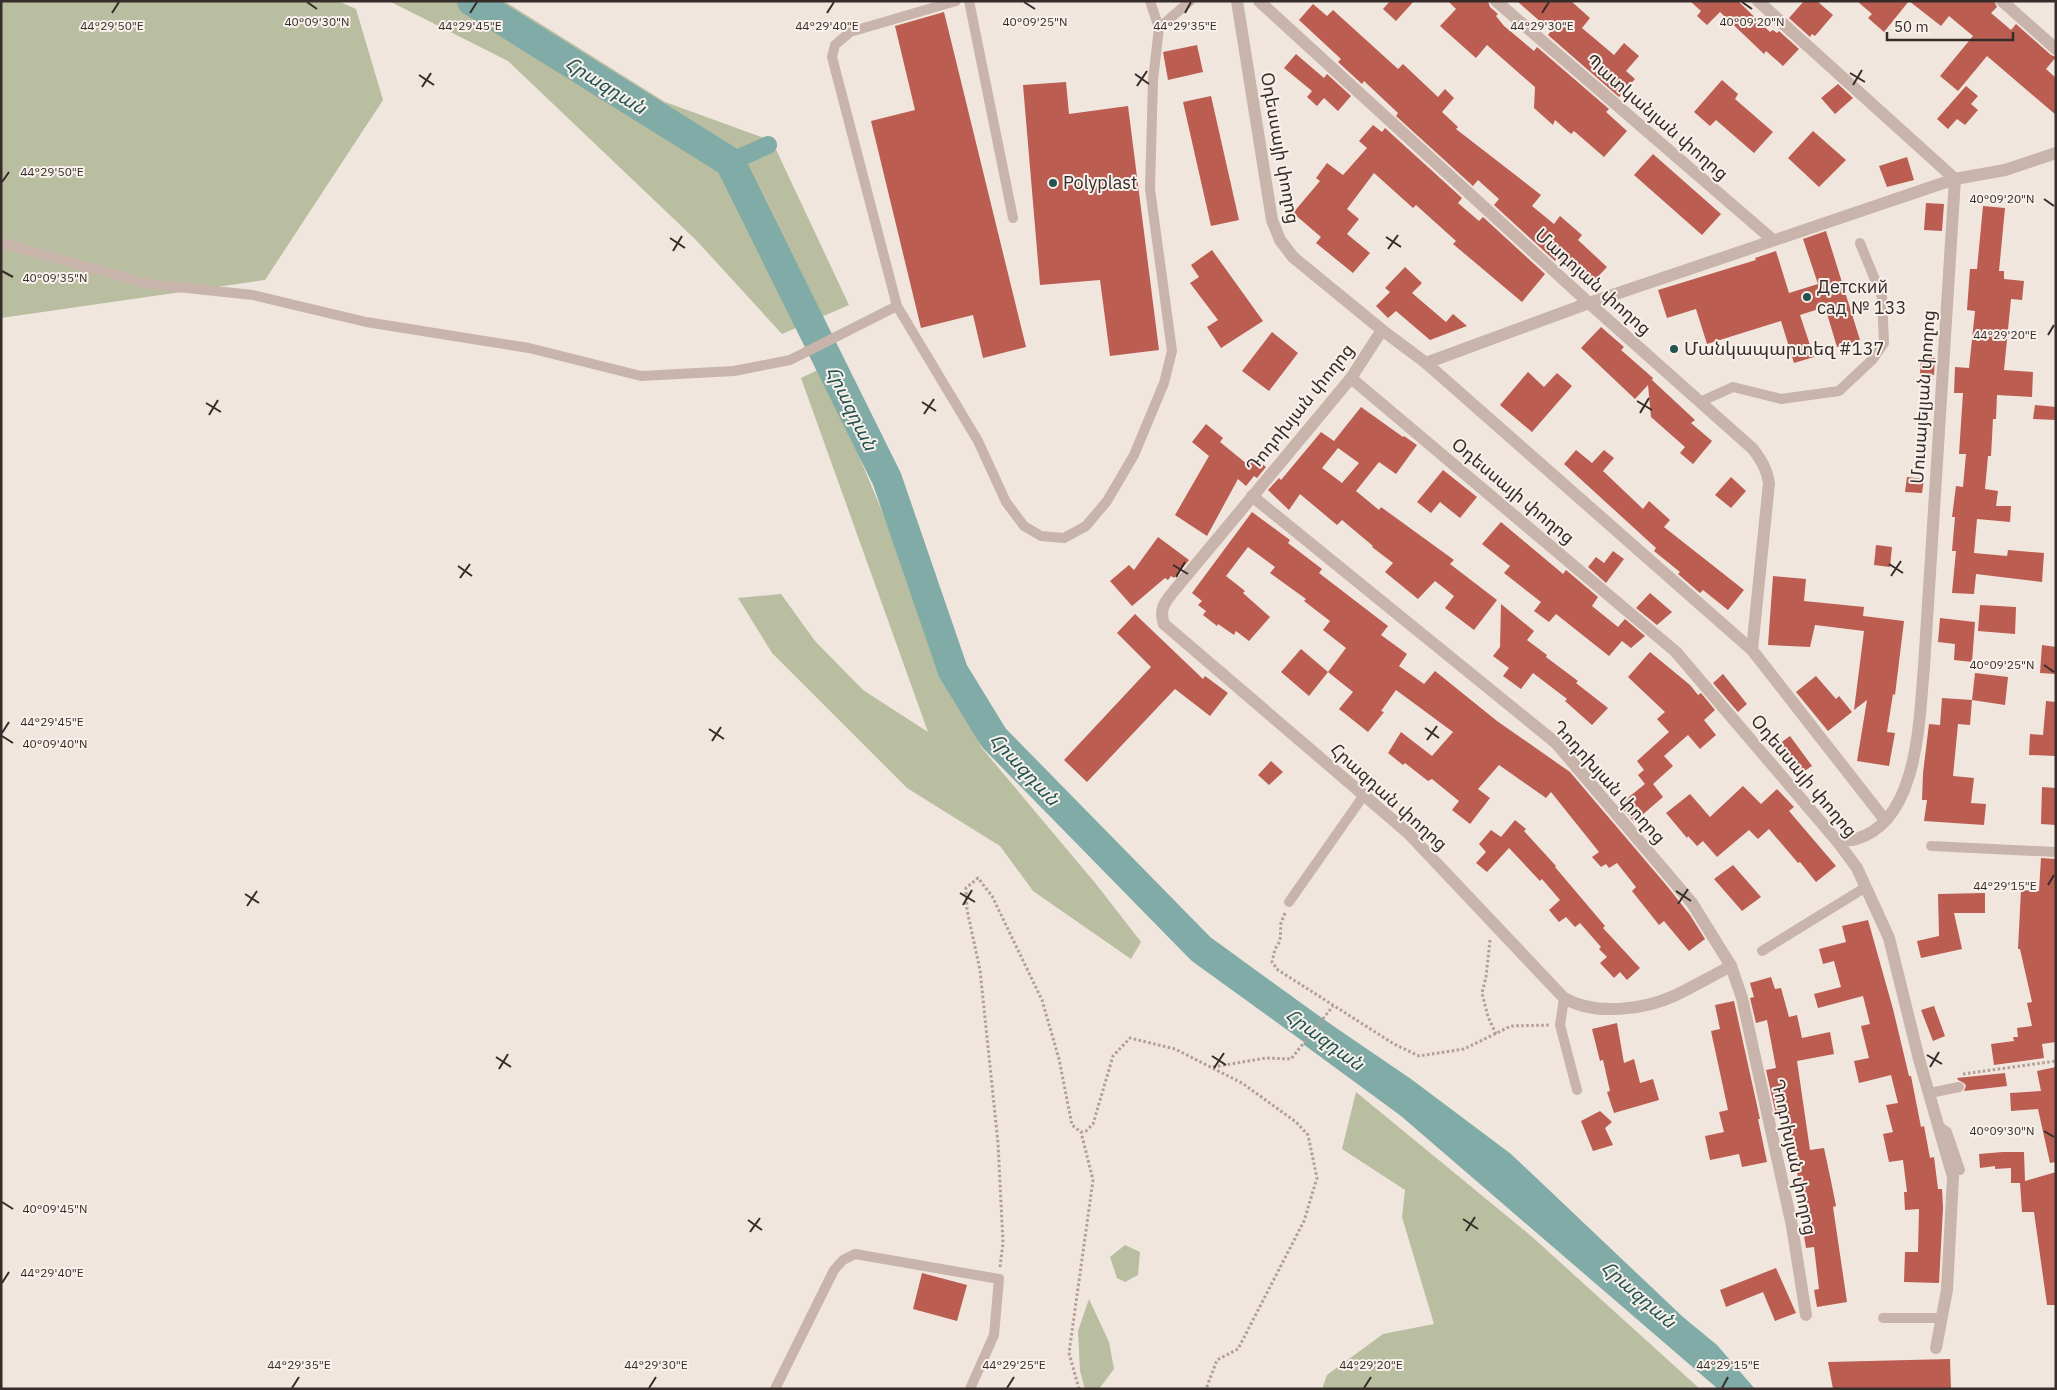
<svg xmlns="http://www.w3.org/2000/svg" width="2057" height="1390" font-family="'IBM Plex Sans','Noto Sans Armenian',sans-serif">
<rect width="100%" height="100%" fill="#f0e6de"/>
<g fill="#b8be9f">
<path d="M1 1H338L356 9 383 100 265 280 1 318Z"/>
<path d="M389 1H504L665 102 772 141 849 305 782 334 696 240 508 61Z"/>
<path d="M822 368 981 747 1096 884 1141 942 1131 959 1033 891 1000 846 907 788 772 653 738 598 781 594 815 641 863 690 928 732 801 378Z"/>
<path d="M1356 1092 1530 1235 1700 1389H1322L1327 1375 1383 1334 1434 1324 1402 1217 1405 1190 1342 1149Z"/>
<path d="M1125 1245 1140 1252 1138 1275 1125 1282 1117 1278 1110 1257Z"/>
<path d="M1089 1299 1109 1342 1114 1369 1099 1389H1085L1080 1371 1078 1331Z"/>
</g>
<path fill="#80aba7" d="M1323 1019 1411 1079 1511 1154 1683 1317 1717 1345 1755 1389H1718L1401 1116 1303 1044Z"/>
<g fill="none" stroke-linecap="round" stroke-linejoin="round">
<path stroke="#80aba7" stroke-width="18" d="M730 162 768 145"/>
<path stroke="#80aba7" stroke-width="30" d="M472 1 730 162 887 479 953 671 994 738 1201 949 1346 1054"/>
</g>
<g fill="#bb5d51" fill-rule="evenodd">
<path d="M1390 1H1414L1396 21 1383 9Z"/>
<path d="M1448 1H1488L1490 7 1498 14 1496 16 1504 26 1534 51 1537 47 1609 109 1606 112 1627 131 1604 157 1574 131 1571 134 1555 120 1553 125 1534 108 1535 87 1487 45 1476 58 1440 26 1456 9Z"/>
<path d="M1517 1H1571L1590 18 1582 28 1614 55 1624 43 1639 56 1626 71 1635 79 1619 97 1548 35 1551 31Z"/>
<path d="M1690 1H1738L1770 32 1773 30 1777 33 1779 31 1799 49 1783 66 1766 51 1764 54 1720 12 1707 25 1697 16 1701 11Z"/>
<path d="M1804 1H1817L1833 15 1815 36 1812 34 1810 37 1789 18Z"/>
<path d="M1857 1H1994L1997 7 1991 13 2011 30 2016 24 2051 55 2056 57 2046 69 2056 78V115L1987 56 1958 91 1940 76 1973 36 1949 16 1941 26 1909 1 1884 32 1868 18 1872 14Z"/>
<path d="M1313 4 1327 16 1333 10 1398 69 1403 64 1438 97 1445 89 1454 98 1442 112 1458 127 1456 129 1541 195 1532 206 1554 224 1560 216 1582 235 1578 240 1607 267 1588 287 1557 259 1555 261 1494 205 1499 199 1478 180 1473 186 1396 116 1398 113 1364 81 1362 84 1338 62 1341 59 1299 20Z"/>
<path d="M944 12 1026 347 983 358 973 315 921 328 871 121 915 110 895 26Z"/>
<path d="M1197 45 1203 72 1168 80 1163 52Z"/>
<path d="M1296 54 1324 78 1327 74 1351 96 1338 111 1324 98 1317 106 1307 97 1312 91 1284 68Z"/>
<path d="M1722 80 1738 94 1735 99 1773 132 1754 153 1716 120 1710 126 1694 112Z"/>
<path d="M1066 82 1069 114 1128 106 1159 350 1110 356 1100 280 1040 285 1023 85Z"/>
<path d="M1838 84 1853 98 1835 114 1821 98Z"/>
<path d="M1966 86 1978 96 1971 104 1978 110 1965 125 1957 119 1948 129 1937 119Z"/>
<path d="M1211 96 1239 220 1211 226 1183 102Z"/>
<path d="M1373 125 1382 132 1385 128 1462 198 1458 203 1479 221 1483 217 1545 274 1522 302 1453 244 1456 241 1416 205 1413 208 1374 173 1347 209 1359 219 1347 234 1370 253 1353 273 1316 243 1321 237 1293 213 1320 181 1316 178 1327 163 1343 175 1367 148 1359 141Z"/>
<path d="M1813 131 1846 160 1819 187 1788 158Z"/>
<path d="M1653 154 1721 214 1702 235 1634 175Z"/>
<path d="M1907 157 1914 180 1887 187 1879 166Z"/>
<path d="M1926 203 1944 204 1942 231 1924 230Z"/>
<path d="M1983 206 2005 208 1999 271H2004V279L2024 281 2022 300 2011 299 2004 370 2033 372 2032 397 1997 395 1996 419H1993L1991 456H1988L1985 489 1998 491 1996 506H2011L2010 522 1977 519 1974 553 2007 556 2008 550 2044 553 2042 582 1976 574 1974 594 1952 593 1956 551H1952L1955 517H1952L1956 486 1963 487 1966 454H1959L1963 393H1954L1955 367 1969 368 1975 311 1967 310 1970 269H1977Z"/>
<path d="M1826 231 1860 340 1837 347 1825 307 1800 315 1814 357 1794 363 1781 321 1707 344 1696 309 1667 318 1658 290 1756 260 1755 258 1776 251 1789 293 1818 284 1803 239Z"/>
<path d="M1212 250 1263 321 1221 348 1207 327 1218 320 1190 283 1199 277 1191 265Z"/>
<path d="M1405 267 1422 283 1412 293 1446 322 1453 314 1467 326 1430 340 1396 311 1388 318 1376 306 1390 292 1385 288Z"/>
<path d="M1601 327 1624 347 1621 350 1653 378 1652 380 1695 420 1691 423 1712 441 1693 464 1680 453 1685 447 1651 417 1648 385 1635 399 1581 348Z"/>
<path d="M1272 332 1298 353 1269 391 1242 371Z"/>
<path d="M1921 357 1935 358 1934 375 1920 374Z"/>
<path d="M1528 372 1544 387 1557 373 1572 386 1532 432 1500 405Z"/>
<path d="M2035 405 2056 407V420L2033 419Z"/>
<path d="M1361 407 1403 437 1404 436 1417 445 1396 474 1379 462 1356 491 1379 510 1381 507 1454 560 1450 564 1497 600 1474 630 1445 608 1454 596 1435 581 1418 599 1385 572 1393 563 1372 547 1373 546 1342 520 1337 525 1300 494 1289 510 1268 490 1279 478 1281 480 1321 432 1334 441ZM1338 448 1359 463 1342 483 1322 468Z"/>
<path d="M1206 424 1223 438 1220 442 1247 464 1254 457 1266 467 1257 478 1254 476 1246 486 1238 479 1207 536 1175 515 1209 456 1192 442Z"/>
<path d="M1576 450 1592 463 1604 450 1614 458 1603 471 1643 509 1649 501 1670 520 1664 527 1744 590 1728 610 1703 590 1700 593 1678 574 1680 572 1654 551 1656 548 1564 464Z"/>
<path d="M1443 470 1477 497 1460 518 1440 502 1431 513 1417 502Z"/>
<path d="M1731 477 1746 491 1731 508 1715 495Z"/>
<path d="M1907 477 1924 479 1922 493 1905 492Z"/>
<path d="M1252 512 1290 540 1288 543 1322 569 1319 573 1388 626 1381 635 1407 654 1399 666 1424 684 1435 671 1497 721 1570 772 1667 886 1690 915 1705 939 1689 951 1664 921 1659 925 1632 891 1636 887 1617 863 1609 868 1606 864 1601 867 1592 857 1599 852 1551 792 1546 798 1499 765 1478 789 1490 798 1470 824 1452 810 1459 801 1432 779 1428 781 1405 763 1403 765 1388 753 1401 732 1432 756 1453 732 1396 690 1381 711 1384 712 1368 732 1339 709 1353 692 1328 672 1346 648 1323 630 1330 621 1304 601 1306 599 1270 573 1275 567 1248 547 1226 576 1245 591 1243 593 1270 617 1249 641 1236 631 1234 635 1218 624 1217 626 1203 615 1206 611 1198 605 1202 601 1192 593Z"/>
<path d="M1501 522 1563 574 1566 570 1598 597 1592 606 1618 627 1625 619 1645 636 1631 648 1622 641 1609 656 1556 614 1549 622 1534 611 1541 602 1504 573 1510 566 1482 544Z"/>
<path d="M1158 537 1189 560 1174 578 1171 576 1168 580 1165 578 1132 606 1110 581 1129 565 1134 570Z"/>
<path d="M1876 545 1892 547 1890 567 1874 565Z"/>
<path d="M1613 551 1624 559 1606 583 1588 567 1596 557 1604 563Z"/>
<path d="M1773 576 1806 579 1804 601 1864 607 1863 616 1904 621 1895 695 1893 694 1887 732 1895 733 1889 766 1857 761 1867 700 1854 710 1864 631 1815 625 1810 647 1768 645Z"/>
<path d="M1650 593 1672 612 1657 625 1636 608Z"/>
<path d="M1501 604 1534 631 1527 640 1547 655 1546 657 1578 681 1576 683 1608 708 1592 725 1565 701 1567 699 1533 673 1521 689 1503 676 1509 668 1493 656 1500 647Z"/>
<path d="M1980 605 2016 607 2015 634 1978 631Z"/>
<path d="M1135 614 1203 679 1205 676 1228 693 1210 716 1175 689 1087 782 1064 760 1151 667 1117 633Z"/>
<path d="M1940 618 1975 622 1972 662 1954 660 1955 644 1938 642Z"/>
<path d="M2042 645 2056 647V674L2040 673Z"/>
<path d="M1301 649 1328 672 1309 696 1281 672Z"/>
<path d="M1650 652 1690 685 1698 695 1701 693 1715 710 1704 720 1716 735 1700 749 1688 735 1664 756 1673 766 1653 784 1663 797 1634 822 1619 805 1645 784 1638 775 1644 770 1637 761 1669 732 1657 719 1665 712 1628 677Z"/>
<path d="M1975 673 2008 677 2005 705 1972 700Z"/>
<path d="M1723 674 1747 704 1738 712 1713 683Z"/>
<path d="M1816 676 1836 699 1839 696 1852 712 1828 731 1796 692Z"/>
<path d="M1942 698 1972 700 1970 725 1958 724 1953 776 1974 778 1971 803 1986 804 1984 825 1924 821 1927 800H1922L1923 773 1929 724 1940 725Z"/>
<path d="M2046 701 2056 702V756L2029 755 2030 734 2043 735Z"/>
<path d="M1790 736 1812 766 1800 774 1779 744Z"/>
<path d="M1271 761 1283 772 1269 785 1258 775Z"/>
<path d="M1743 786 1761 804 1777 789 1794 807 1789 811 1836 866 1816 882 1800 862 1798 863 1769 829 1758 839 1749 830 1717 857 1703 841 1697 846 1688 836 1687 838 1666 813 1690 794 1710 817Z"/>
<path d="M2042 787 2056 788V825L2041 824Z"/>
<path d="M1515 820 1526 829 1524 831 1556 866 1555 867 1605 926 1603 928 1640 968 1627 980 1620 972 1614 978 1600 963 1607 957 1599 949 1601 947 1580 923 1575 927 1566 917 1559 922 1549 910 1560 900 1542 879 1540 881 1509 848 1487 872 1476 863 1486 852 1479 844 1491 830 1501 837Z"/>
<path d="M2041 858 2056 859V1042L2042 1044 2044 1058 1994 1065 1991 1044 2014 1041 2013 1037H2018L2017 1028 2032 1026 2027 1003 2032 1002 2020 949H2018L2021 890 2039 891Z"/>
<path d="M1733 865 1761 897 1742 911 1714 879Z"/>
<path d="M1985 893V913H1954L1962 949 1921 958 1917 941 1939 936 1938 894Z"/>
<path d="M1868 920 1893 1009 1909 1076H1911L1921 1127 1924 1126 1930 1158 1934 1157 1938 1189H1942L1943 1208 1939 1283 1904 1282 1905 1252H1918L1919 1209 1905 1210 1904 1192H1907L1903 1160 1889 1162 1883 1134 1893 1132 1886 1105 1898 1103 1891 1075 1859 1083 1854 1061 1869 1058 1861 1026 1870 1024 1863 996 1818 1008 1814 994 1841 987 1834 961 1823 964 1819 949 1846 942 1842 926Z"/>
<path d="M1771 977 1775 989 1781 988 1789 1017 1797 1015 1802 1038 1830 1032 1834 1054 1797 1061 1810 1150 1824 1148 1831 1181 1836 1206 1833 1207 1847 1302 1817 1307 1814 1290 1819 1289 1814 1247 1806 1248 1803 1230 1811 1229 1801 1184H1799L1787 1112 1776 1115 1766 1070 1776 1068 1767 1020 1756 1023 1750 998 1754 997 1750 983Z"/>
<path d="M1734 1001 1760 1119H1758L1767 1162 1742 1167 1739 1154 1710 1160 1705 1136 1724 1132 1719 1112 1728 1110 1711 1031 1720 1029 1715 1005Z"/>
<path d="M1934 1006 1945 1036 1933 1041 1921 1010Z"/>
<path d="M1617 1023 1624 1063 1634 1059 1640 1083 1653 1079 1659 1100 1614 1113 1607 1092 1610 1091 1603 1060 1600 1061 1592 1029Z"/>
<path d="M2056 1067V1162L2050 1163 2038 1109 2011 1111 2010 1093 2041 1091 2037 1071Z"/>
<path d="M2005 1073 2007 1086 1964 1091 1966 1086 1964 1083 1958 1080 1957 1078Z"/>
<path d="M1600 1111 1612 1122 1605 1128 1613 1145 1593 1151 1581 1121Z"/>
<path d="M2003 1152H2024L2025 1181 2056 1172V1305H2047L2034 1212H2022L2020 1183H2011V1168L1995 1169V1166L1980 1168 1979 1154Z"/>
<path d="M1776 1268 1796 1313 1775 1321 1763 1292 1726 1307 1720 1290Z"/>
<path d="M922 1273 967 1285 957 1321 913 1309Z"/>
<path d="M1950 1359 1951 1389H1833L1828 1362Z"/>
</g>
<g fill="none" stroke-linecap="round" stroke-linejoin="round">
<g stroke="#b39e95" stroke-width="3" stroke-dasharray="2.5 2.5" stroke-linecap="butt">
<path d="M1285 913 1281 923 1280 941 1275 949 1272 962 1278 970 1394 1044 1419 1056 1464 1049 1511 1026 1549 1025"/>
<path d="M1490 940 1486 977 1482 993 1488 1017 1496 1034"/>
<path d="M1213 1067 1266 1058 1291 1059 1333 1006"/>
<path d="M1963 1074 2056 1061"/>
<path d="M1000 1267 1003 1243 998 1143 980 970 967 910 966 888 978 878 992 896 1042 1000 1059 1059 1072 1125 1081 1132 1086 1131 1093 1124 1113 1056 1130 1038 1175 1049 1242 1083 1296 1122 1308 1135 1317 1178 1304 1221 1238 1349 1217 1360 1206 1389"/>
<path d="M1079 1389 1069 1353 1093 1180 1081 1132"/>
</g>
<g stroke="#c8b4ab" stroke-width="10">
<path d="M956 1 850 32 835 45 832 57 897 306 978 441 1006 502 1024 526 1041 536 1064 538 1086 526 1107 501 1134 455 1164 383 1172 351 1150 189 1153 80 1159 28 1150 1"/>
<path d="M969 1 1013 218"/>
<path d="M1159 28 1190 1"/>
<path d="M1 243 149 284 253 295 366 322 529 348 641 376 734 371 790 360 897 306"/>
<path d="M1700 402 1733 387 1781 399 1839 391 1873 359 1884 343 1882 297 1860 243"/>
<path d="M1931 846 2056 852"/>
<path d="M1289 902 1364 795"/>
<path d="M1762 951 1866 887"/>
<path d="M1564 998 1560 1025 1577 1090"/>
<path d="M1930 1093 1959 1087"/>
<path d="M1938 1126 1947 1132 1960 1170"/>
<path d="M1883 1318H1942"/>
<path d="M775 1389 834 1270 843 1260 855 1254 999 1279 994 1335 970 1389"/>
</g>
<g stroke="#c8b4ab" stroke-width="12">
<path d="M1237 1 1272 220 1280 240 1293 257 1382 330 1426 363 1752 650 1885 820"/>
<path d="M1259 1 1589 303 1753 449C1761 460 1767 469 1769 483L1752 650"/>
<path d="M1496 1 1773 240"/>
<path d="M1758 1 1955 179 1924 667C1919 719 1919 821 1856 839 1850 841 1843 840 1837 841"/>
<path d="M2002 1 2056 49"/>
<path d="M1382 330 1351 378 1173 592C1164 603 1159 610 1164 624L1408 833 1564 998C1595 1016 1644 1010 1676 995 1694 986 1712 976 1731 966"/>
<path d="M1426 363 1589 303 1955 179 2005 170 2056 153"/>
<path d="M1351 378 1676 652 1837 841 1857 868 1889 938 1919 1059 1953 1177 1947 1290 1936 1348"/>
<path d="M1252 496 1556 743 1692 903 1731 966 1742 998 1792 1226 1806 1315"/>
</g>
</g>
<path fill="none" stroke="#362c2a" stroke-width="2" d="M307 2 317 9M1024 2 1035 9M1742 2 1752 9M112 13 119 2M470 13 477 2M827 13 834 2M1185 13 1191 2M1542 13 1549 2M1850 73 1865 82M1135 74 1149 84M419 75 434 85M1853 85 1862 70M1137 86 1147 71M422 87 431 73M2 182 9 172M2044 199 2054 206M1386 237 1401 247M670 238 685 248M1388 249 1398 235M673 251 682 236M2 271 13 277M2048 335 2054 325M1637 401 1652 410M922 402 936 411M206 403 221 412M1640 413 1649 398M924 414 934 399M209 415 218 400M1889 564 1903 573M1173 565 1188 574M458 566 472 576M1891 576 1901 561M1176 577 1185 562M460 578 470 564M2044 665 2054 672M1425 728 1439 738M709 729 724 739M2 733 9 722M2 736 13 743M1427 740 1437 726M712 741 721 727M2048 885 2054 875M1676 891 1691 901M960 893 975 902M245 894 259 903M1678 904 1688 889M963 905 972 890M247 906 257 891M1927 1055 1942 1064M1212 1056 1226 1065M496 1057 511 1067M1930 1067 1939 1052M1214 1068 1224 1053M499 1069 508 1054M2044 1131 2054 1137M2 1202 13 1209M1463 1219 1478 1229M748 1220 762 1230M1466 1231 1475 1217M750 1232 760 1218M2 1283 9 1272M292 1388 299 1377M649 1388 656 1377M1007 1388 1014 1377M1364 1388 1371 1377M1722 1388 1728 1377"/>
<g fill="#235451" stroke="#f8f0ea" stroke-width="2">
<circle cx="1053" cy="183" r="5"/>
<circle cx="1807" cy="297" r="5"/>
<circle cx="1674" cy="349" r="5"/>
</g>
<g text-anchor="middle" stroke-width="4" stroke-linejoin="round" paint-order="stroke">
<g font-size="18" fill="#362c2a" stroke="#f8f0ea">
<text transform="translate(1657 117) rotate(41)" y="6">Պատկանյան փողոց</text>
<text transform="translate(1280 148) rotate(80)" y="6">Օդեսսայի փողոց</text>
<text transform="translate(1593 282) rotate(42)" y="6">Մադոյան փողոց</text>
<text transform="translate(1923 397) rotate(-86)" y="6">Մուսայելյան փողոց</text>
<text transform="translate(1300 408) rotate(-51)" y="6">Դոդոխյան փողոց</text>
<text transform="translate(1513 491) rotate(40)" y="6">Օդեսսայի փողոց</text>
<text transform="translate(1804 776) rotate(50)" y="6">Օդեսսայի փողոց</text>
<text transform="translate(1609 782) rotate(48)" y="6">Դոդոխյան փողոց</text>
<text transform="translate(1389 797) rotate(42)" y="6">Հրազդան փողոց</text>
<text transform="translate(1794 1157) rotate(78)" y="6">Դոդոխյան փողոց</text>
</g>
<g font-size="18" fill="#362c2a" stroke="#f8f0ea" text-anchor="start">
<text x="1063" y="189">Polyplast</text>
<text x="1817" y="293">Детский<tspan x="1817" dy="21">сад № 133</tspan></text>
<text x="1684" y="355">Մանկապարտեզ #137</text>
</g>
<g font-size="19" font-style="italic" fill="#235451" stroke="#f8f0ea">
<text transform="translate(606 85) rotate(32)" y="7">Հրազդան</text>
<text transform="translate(852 408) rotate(64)" y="7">Հրազդան</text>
<text transform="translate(1025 769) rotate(47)" y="7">Հրազդան</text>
<text transform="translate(1325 1039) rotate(36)" y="7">Հրազդան</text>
<text transform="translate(1639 1294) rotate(41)" y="7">Հրազդան</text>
</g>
</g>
<g font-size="12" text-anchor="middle" fill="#362c2a" stroke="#f8f0ea" stroke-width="4" stroke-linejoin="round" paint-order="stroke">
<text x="1752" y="26">40°09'20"N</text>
<text x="317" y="26">40°09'30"N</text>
<text x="1035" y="26">40°09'25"N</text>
<text x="827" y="30">44°29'40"E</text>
<text x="112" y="30">44°29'50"E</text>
<text x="470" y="30">44°29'45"E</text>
<text x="1185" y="30">44°29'35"E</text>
<text x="1542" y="30">44°29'30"E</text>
<text x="52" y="176">44°29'50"E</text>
<text x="2002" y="203">40°09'20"N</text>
<text x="55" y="282">40°09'35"N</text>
<text x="2005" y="339">44°29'20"E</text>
<text x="2002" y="669">40°09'25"N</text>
<text x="52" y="726">44°29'45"E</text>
<text x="55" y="748">40°09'40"N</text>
<text x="2005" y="890">44°29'15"E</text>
<text x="2002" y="1135">40°09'30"N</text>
<text x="55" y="1213">40°09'45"N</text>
<text x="52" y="1277">44°29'40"E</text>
<text x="299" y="1369">44°29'35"E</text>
<text x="656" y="1369">44°29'30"E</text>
<text x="1014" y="1369">44°29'25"E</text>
<text x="1371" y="1369">44°29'20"E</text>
<text x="1728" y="1369">44°29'15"E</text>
</g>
<rect width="2057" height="1390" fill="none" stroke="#362c2a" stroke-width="5"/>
<path d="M1887 32v8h126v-8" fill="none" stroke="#362c2a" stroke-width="2.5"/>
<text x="1894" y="32" font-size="15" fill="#362c2a" stroke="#f8f0ea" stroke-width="4" paint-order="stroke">50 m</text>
</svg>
